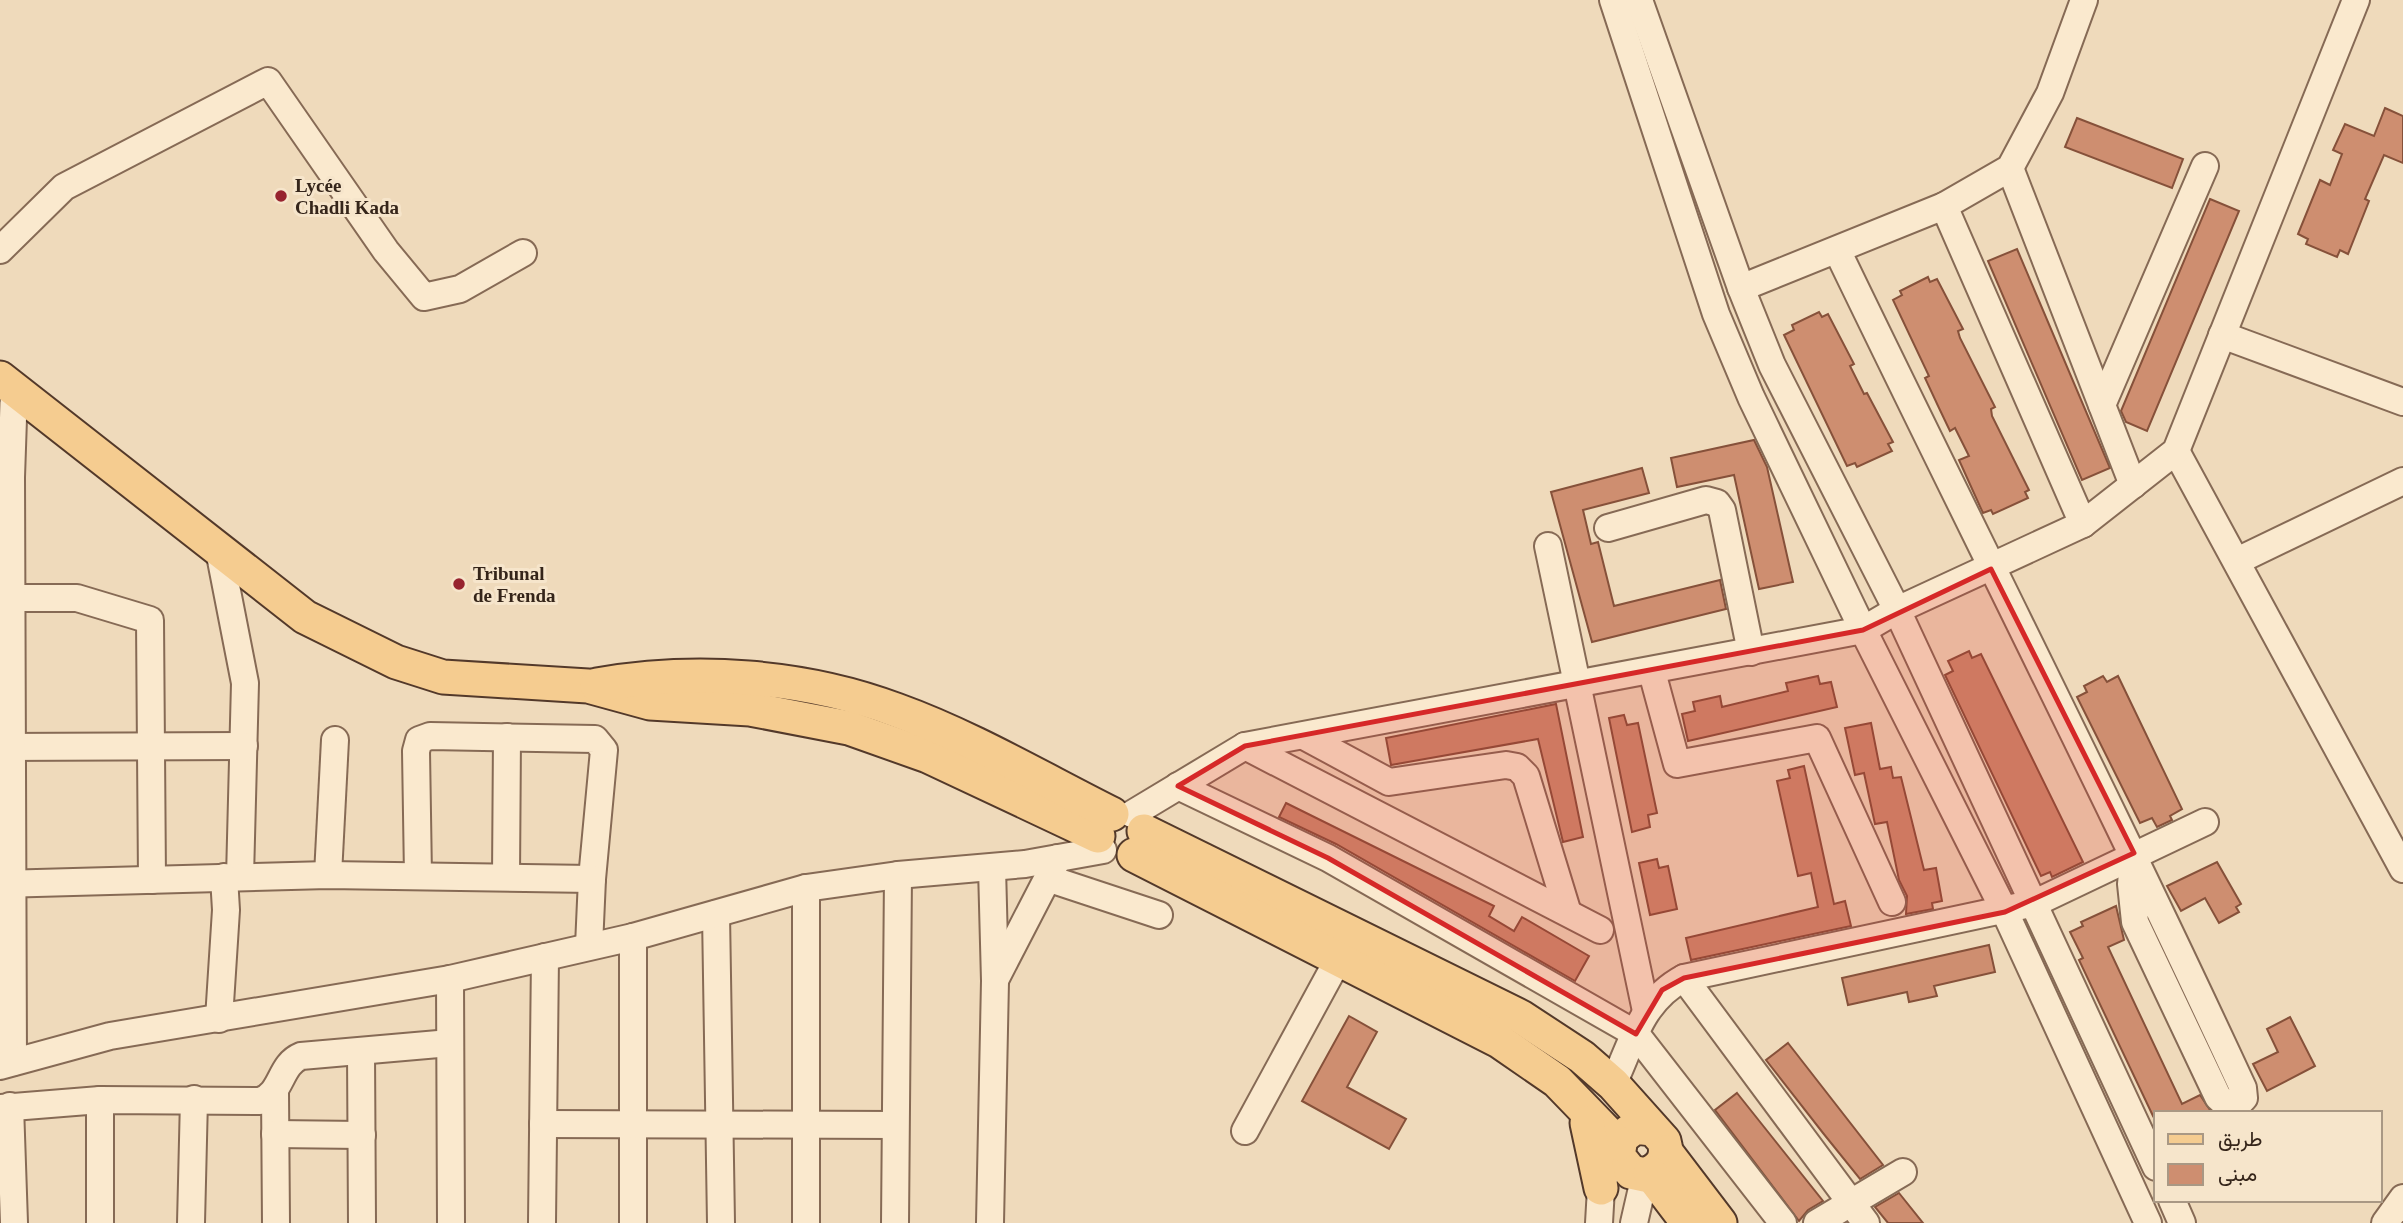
<svg xmlns="http://www.w3.org/2000/svg" width="2403" height="1223" font-family="'Times New Roman',Vazirmatn,serif">
<rect width="100%" height="100%" fill="#efdabb"/>
<g fill="#ce8e70" stroke="#86513a" stroke-width="2">
<path d="M2385 108 2403 116V163L2384 155 2365 199 2369 201 2348 254 2340 250 2337 257 2306 244 2308 239 2298 234 2320 180 2330 185 2342 154 2333 150 2345 124 2374 136Z"/>
<path d="M2077 118 2183 159 2172 188 2065 147Z"/>
<path d="M2210 199 2239 211 2147 431 2126 422 2121 411Z"/>
<path d="M2017 249 2110 468 2082 480 1988 261Z"/>
<path d="M1928 277 1930 282 1937 279 1963 329 1958 331 1960 338 1995 407 1991 409 1992 416 2029 490 2025 492 2028 498 1993 514 1991 510 1983 513 1973 491 1959 460 1969 456 1955 428 1950 431 1939 408 1925 378 1929 376 1893 300 1902 295 1900 291Z"/>
<path d="M1819 312 1822 317 1828 314 1854 364 1850 366 1864 394 1867 393 1893 442 1888 444 1892 451 1857 467 1855 463 1847 466 1784 335 1794 330 1792 325Z"/>
<path d="M1754 440 1767 467 1793 582 1759 589 1734 475 1677 487 1671 458Z"/>
<path d="M1642 468 1649 493 1583 510 1591 544 1598 542 1614 606 1720 580 1726 609 1592 642 1551 492Z"/>
<path d="M1969 651 1972 658 1981 654 2083 862 2052 877 2050 872 2041 876 1945 675 1953 671 1948 661Z"/>
<path d="M1818 676 1820 684 1831 682 1837 707 1688 741 1682 714 1695 711 1693 702 1720 696 1722 707 1788 691 1786 683Z"/>
<path d="M2103 676 2107 682 2118 676 2182 809 2170 816 2172 820 2157 827 2152 818 2140 823 2077 697 2087 692 2084 686Z"/>
<path d="M1556 704 1583 837 1563 842 1538 739 1391 765 1386 738Z"/>
<path d="M1624 715 1627 725 1638 723 1657 813 1648 815 1650 827 1632 832 1609 718Z"/>
<path d="M1871 723 1880 769 1891 767 1893 778 1901 777 1924 870 1936 868 1942 901 1932 903 1933 909 1906 914 1907 896 1899 880 1887 822 1875 824 1864 773 1855 775 1845 728Z"/>
<path d="M1804 766 1834 904 1845 901 1851 926 1691 960 1686 938 1818 907 1811 873 1798 876 1777 781 1790 778 1788 770Z"/>
<path d="M1286 803 1494 906 1489 916 1514 931 1522 917 1589 956 1575 981 1336 844 1279 817Z"/>
<path d="M1657 859 1659 868 1668 866 1677 909 1650 915 1639 863Z"/>
<path d="M2217 862 2241 904 2236 907 2239 912 2219 923 2205 898 2181 911 2167 886Z"/>
<path d="M2116 906 2124 940 2108 947 2182 1104 2200 1095 2212 1113H2156L2153 1116 2079 960 2083 958 2070 932 2083 926 2081 922Z"/>
<path d="M1989 945 1995 972 1934 986 1937 996 1909 1002 1907 992 1848 1005 1842 978Z"/>
<path d="M1349 1016 1377 1032 1347 1087 1406 1119 1389 1149 1302 1101Z"/>
<path d="M2290 1017 2315 1066 2267 1091 2253 1064 2278 1052 2267 1029Z"/>
<path d="M1788 1043 1883 1165 1860 1179 1823 1133 1766 1060Z"/>
<path d="M1737 1093 1823 1201 1808 1210 1799 1221 1715 1110Z"/>
<path d="M1899 1193 1923 1223H1888L1875 1207Z"/>
</g>
<g fill="none" stroke-linecap="round" stroke-linejoin="round">
<defs>
<g id="minor">
<path d="M1613 0 1716 314 1751 397 1863 630 2005 912 2148 1223"/>
<path d="M1639 0 1741 288 1772 365 1897 610 2156 1167"/>
<path d="M2010 168 2133 485"/>
<path d="M1944 206 2083 524"/>
<path d="M0 250 64 187 268 81 386 251 424 297 460 289 523 253"/>
<path d="M1837 250C1972 530 2113 807 2243 1088L2244 1098 2237 1105 2228 1106 2218 1097 2135 922 2131 884 2134 853"/>
<path d="M1741 288 1944 206 2010 168 2050 93 2084 0"/>
<path d="M2222 335 2403 402"/>
<path d="M2102 405 2205 166"/>
<path d="M2176 451 2403 869"/>
<path d="M1608 528 1706 500 1717 503 1722 510 1751 652"/>
<path d="M1548 546 1646 1011"/>
<path d="M219 550 245 683 240 877"/>
<path d="M2237 561 2403 481"/>
<path d="M0 598H77L150 620 152 880"/>
<path d="M1652 672 1677 764 1817 738 1892 902"/>
<path d="M1304 736 1389 782 1506 765 1517 767 1526 776 1567 910"/>
<path d="M1245 746 1600 930"/>
<path d="M0 747 244 746"/>
<path d="M1178 786 1328 858 1636 1034 1783 1223"/>
<path d="M1132 814 1245 746 1863 630 1897 610 2083 524 2176 451 2356 0"/>
<path d="M328 875 335 740"/>
<path d="M418 876 416 751 419 740 430 736 595 739 604 750 592 879 589 946"/>
<path d="M506 877 507 737"/>
<path d="M1050 879 1159 915"/>
<path d="M0 884 328 875 592 879"/>
<path d="M716 914 721 1223"/>
<path d="M633 937V1223"/>
<path d="M996 978 1058 858"/>
<path d="M1684 978 1866 1223"/>
<path d="M450 979 451 1223"/>
<path d="M219 1019 226 910 224 877"/>
<path d="M361 1052 362 1223"/>
<path d="M13 1062 11 477 14 389"/>
<path d="M0 1066 110 1036 450 979 633 937 806 888 898 875 1025 864 1103 850"/>
<path d="M1613 1084C1633 1041 1641 1001 1684 978L2035 903 2205 822"/>
<path d="M275 1092 276 1223"/>
<path d="M10 1106 14 1223"/>
<path d="M0 1108 100 1100 260 1101C283 1093 279 1065 301 1056L450 1043"/>
<path d="M543 1124 895 1125"/>
<path d="M1245 1131 1339 958"/>
<path d="M275 1134 362 1135"/>
<path d="M2172 1200 2182 1223"/>
<path d="M100 1223V1100"/>
<path d="M191 1223 194 1099"/>
<path d="M542 1223 545 957"/>
<path d="M806 1223V888"/>
<path d="M895 1223 898 875"/>
<path d="M990 1223 995 981 992 868"/>
<path d="M1599 1223 1601 1188 1607 1168"/>
<path d="M1634 1223 1645 1175"/>
<path d="M1817 1223 1903 1172"/>
<path d="M2385 1223 2403 1198"/>
</g>
<g id="major">
<path d="M0 378 305 617 396 662 443 677 588 686 650 703 750 709 849 728 928 756 1098 836"/>
<path d="M597 685C695 668 803 675 896 710 971 737 1042 779 1112 814"/>
<path d="M1144 831 1521 1017 1582 1057 1613 1084 1664 1141C1669 1158 1661 1169 1645 1175L1631 1172 1618 1156 1621 1138 1635 1127 1652 1129"/>
<path d="M1134 855 1499 1041 1557 1081 1618 1144"/>
<path d="M1587 1123 1601 1188"/>
<path d="M1666 1152 1720 1223"/>
<path d="M1650 1173 1688 1223"/>
</g>
</defs>
<use href="#minor" stroke="#866a55" stroke-width="30"/>
<use href="#major" stroke="#53392a" stroke-width="37"/>
<use href="#minor" stroke="#fae9ce" stroke-width="26"/>
<use href="#major" stroke="#f5cc90" stroke-width="33"/>
</g>
<path fill="#d62828" fill-opacity="0.2" stroke="#d62828" stroke-width="5" stroke-linejoin="round" d="M1991 569 2134 853 2005 912 1684 978 1662 990 1636 1034 1328 858 1178 786 1245 746 1863 630Z"/>
<g fill="#97232f" stroke="#f6e5cb" stroke-width="2.5">
<circle cx="281" cy="196" r="7"/>
<circle cx="459" cy="584" r="7"/>
</g>
<g text-anchor="middle" stroke-width="6" stroke-linejoin="round" paint-order="stroke">
<g font-size="19" font-weight="bold" fill="#35251a" stroke="#f6e5cb" text-anchor="start">
<text x="295" y="192">Lycée<tspan x="295" dy="22">Chadli Kada</tspan></text>
<text x="473" y="580">Tribunal<tspan x="473" dy="22">de Frenda</tspan></text>
</g>
</g>
<rect x="2154" y="1111" width="228" height="91" fill="#f6e5cb" stroke="#a99884" stroke-width="2"/>
<rect x="2168" y="1134" width="35" height="10" fill="#f5cc90" stroke="#a99884" stroke-width="2"/>
<text x="2218" y="1146" font-size="21" fill="#35251a">طريق</text>
<rect x="2168" y="1164" width="35" height="21" fill="#ce8e70" stroke="#a99884" stroke-width="2"/>
<text x="2218" y="1181" font-size="21" fill="#35251a">مبنى</text>
</svg>
